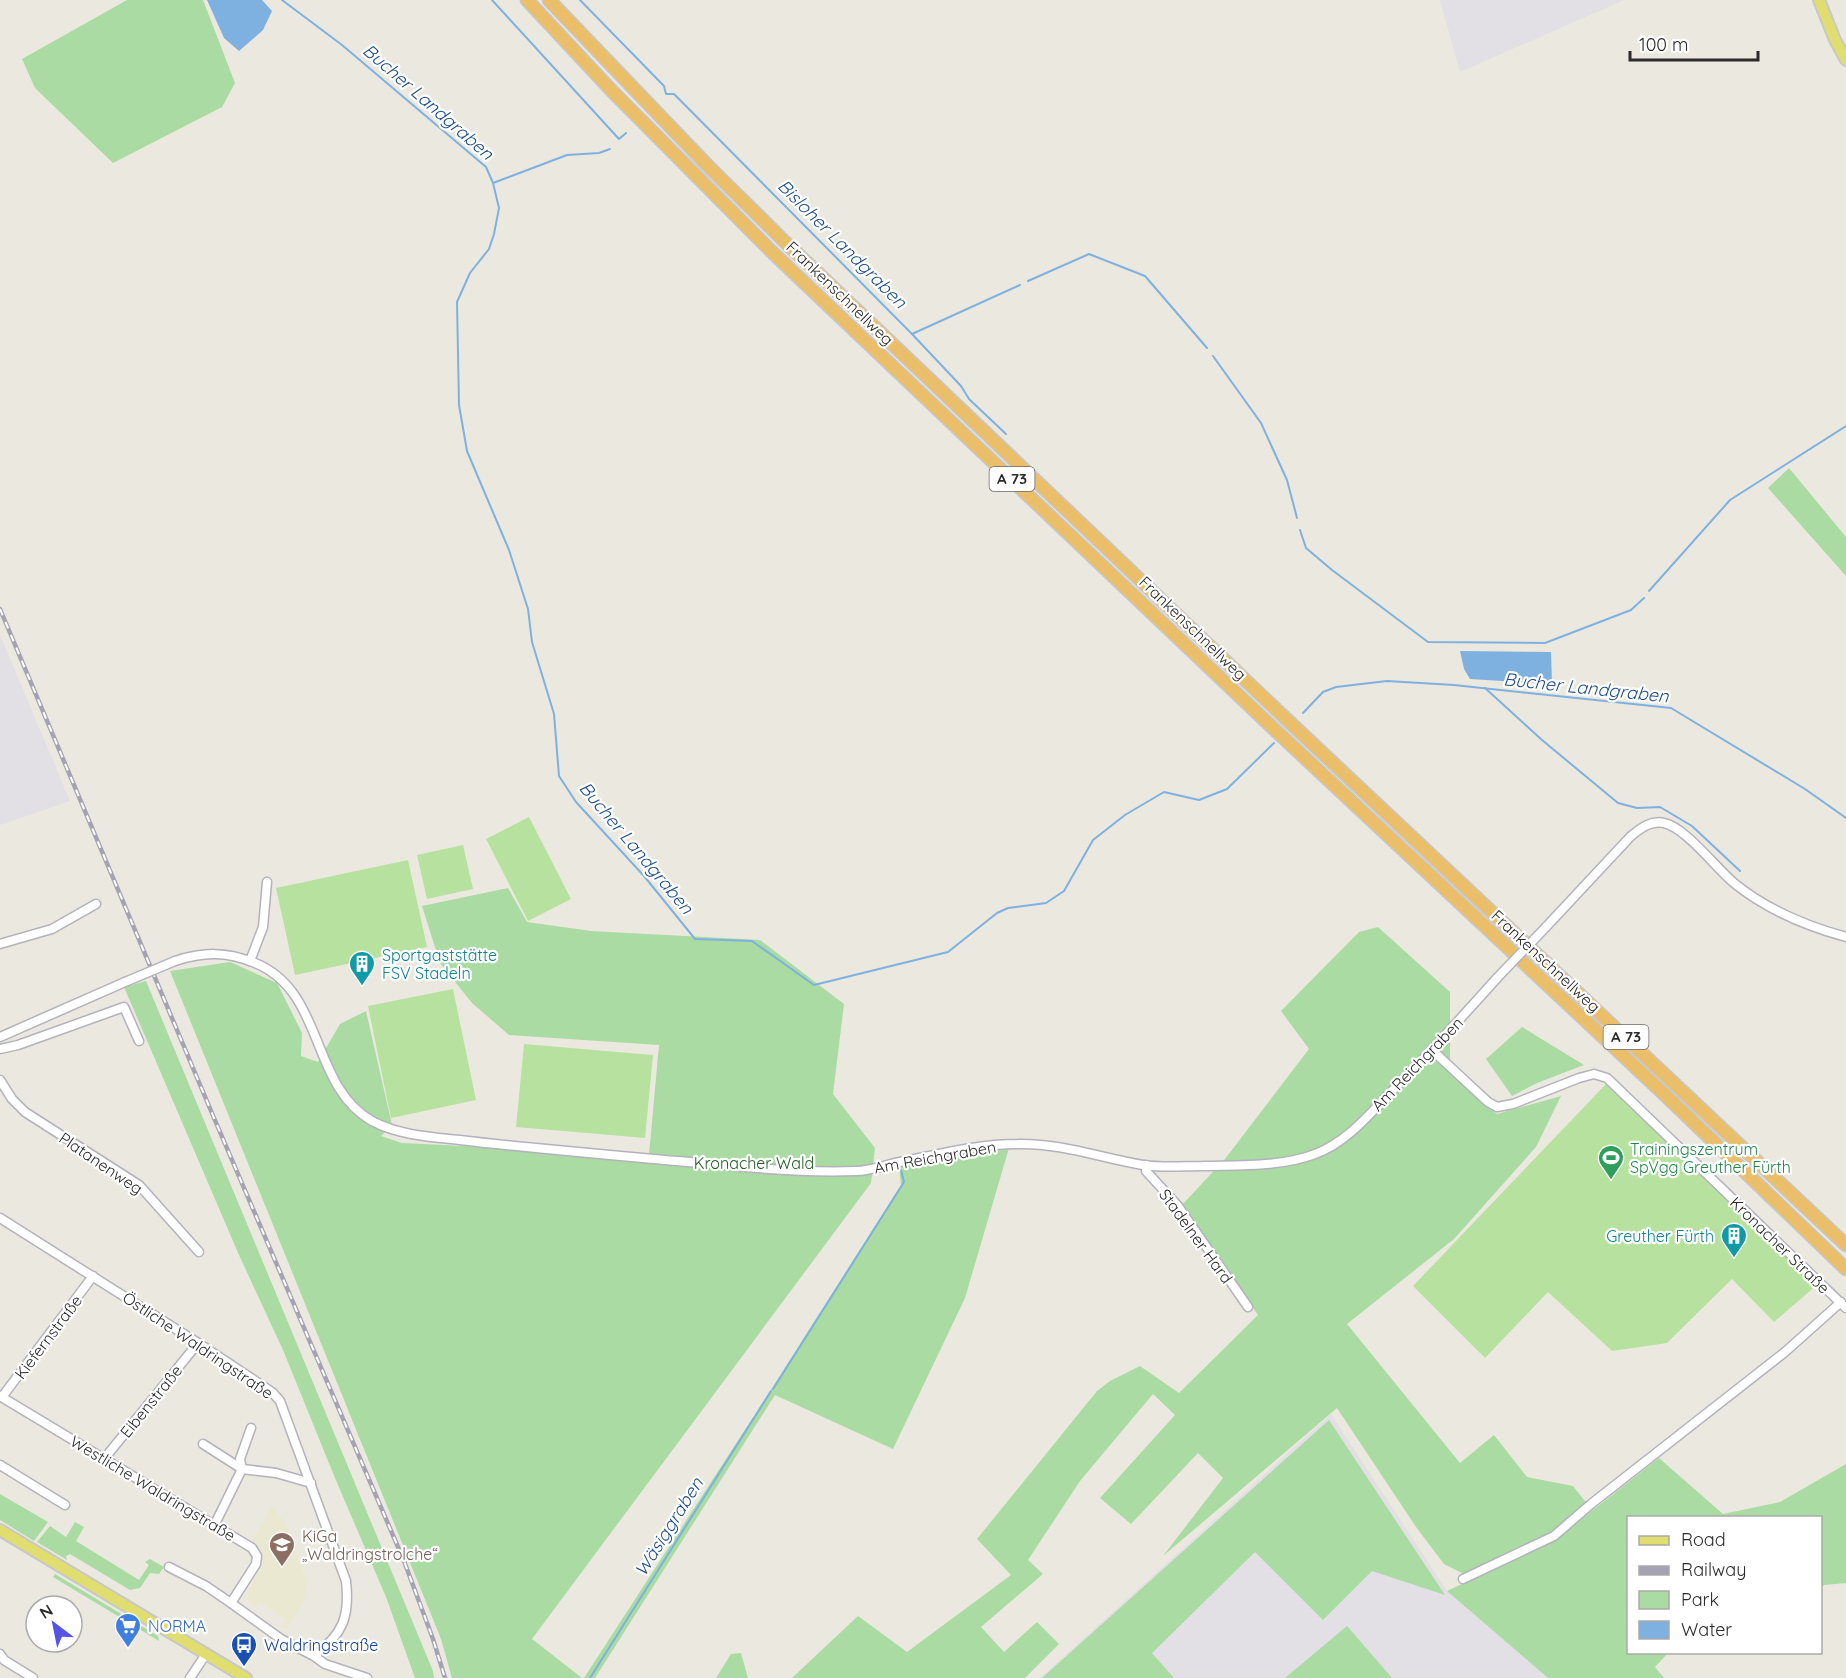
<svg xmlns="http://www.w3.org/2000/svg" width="1846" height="1678" font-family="Quicksand,sans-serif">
<rect width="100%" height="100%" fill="#ebe9df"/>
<g fill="#e2dfe5">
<path d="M1440 0H1624L1460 72Z"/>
<path d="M0 635 70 801 0 825Z"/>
<path d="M1331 1414 1447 1591 1548 1678H1040Z"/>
</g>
<path fill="#ebe8d1" d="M272 1506 285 1522 303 1571 307 1584 304 1602 287 1629 282 1626 286 1620 260 1602 255 1607 244 1598 263 1565V1553L252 1540Z"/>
<g fill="#a9dba2">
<path d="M127 0H203L235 83 222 107 113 163 35 88 22 59Z"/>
<path d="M1789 468 1846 537V576L1768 488Z"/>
<path d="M508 888 527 922 591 931 760 940 844 1004 833 1094 875 1148 871 1183 532 1639 582 1678H452L441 1639 170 971 230 962 277 983 302 1033 301 1056 318 1062 340 1024 366 1011 392 1125 381 1136 402 1143 649 1155 659 1045 509 1035 472 1003 440 963 422 906Z"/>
<path d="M1378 927 1450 992V1072L1497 1114 1561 1096 1536 1147 1454 1239 1347 1324 1460 1463 1494 1435 1527 1477 1573 1486 1588 1505 1552 1532 1464 1574 1444 1564 1416 1527 1337 1408 1163 1556 1223 1478 1198 1453 1131 1524 1100 1498 1175 1415 1153 1394 1080 1481 1028 1560 1043 1574 981 1627 1004 1652 1037 1622 1059 1644 1025 1678H792L858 1616 907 1652 1011 1575 977 1539 1097 1391 1110 1381 1140 1366 1179 1393 1258 1315 1181 1206 1225 1159 1309 1049 1281 1011 1359 932Z"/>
<path d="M146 981 433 1671 434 1678H415L386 1597 335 1478 283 1350 239 1255 124 987Z"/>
<path d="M1522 1027 1584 1065 1537 1083 1512 1096 1486 1059Z"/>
<path d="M1009 1148 965 1298 893 1449 775 1395 595 1678H584L772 1388 901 1185 899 1166 956 1154Z"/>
<path d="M1329 1420 1445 1595 1372 1571 1323 1620 1255 1552 1152 1653 1174 1678H1042Z"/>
<path d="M1659 1458 1723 1514 1780 1502 1846 1464V1583L1824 1585 1821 1588 1820 1518H1628V1652L1668 1653 1655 1667 1664 1678H1548L1447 1591 1555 1540Z"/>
<path d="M0 1494 48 1522 34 1541 0 1520Z"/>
<path d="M75 1522 84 1527 76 1541 139 1580 149 1565 145 1562 150 1559 164 1567 159 1574 150 1573 140 1588 130 1590 70 1554 66 1556 67 1560 37 1542 50 1526 66 1537Z"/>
<path d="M55 1574 158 1636 159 1641 53 1577Z"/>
<path d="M1347 1626 1392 1678H1285Z"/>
<path d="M741 1653 748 1678H716L731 1654Z"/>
</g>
<g fill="#b7e19f">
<path d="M529 817 571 899 528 921 486 839Z"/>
<path d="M463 845 473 889 427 899 417 855Z"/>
<path d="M408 860 427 947 295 975 276 888Z"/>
<path d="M453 989 476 1100 391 1118 368 1006Z"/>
<path d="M524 1044 653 1055 645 1138 516 1127Z"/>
<path d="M1607 1083 1817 1285 1774 1322 1732 1279 1667 1343 1612 1351 1548 1292 1485 1358 1413 1286Z"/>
</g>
<g fill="#7fb1e0">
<path d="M207 0H262L272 11 263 30 239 51 224 38Z"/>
<path d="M1460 651 1551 652 1552 684 1470 679 1464 669Z"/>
</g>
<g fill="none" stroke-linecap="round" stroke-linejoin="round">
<g stroke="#7fb1e0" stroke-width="2">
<path d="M282 0 342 45 486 167 493 183 499 208 494 234 489 249 470 273 457 302 459 405 467 451 509 550 528 609 532 642 554 714 559 776 576 802 644 876 695 939 752 941 814 985 948 952 997 913 1008 908 1046 903 1064 891 1093 840 1125 815 1164 792 1199 800 1227 789 1274 743"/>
<path d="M492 0 619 139 626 133"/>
<path d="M580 0 664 86 666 94H674L912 334 1020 285"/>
<path d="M493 183 567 155 599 153 610 149"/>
<path d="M1028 281 1089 254 1145 276 1207 348"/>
<path d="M912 334 961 386 969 399 1006 434"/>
<path d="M1213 356 1261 423 1287 480 1297 518"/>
<path d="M1300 530 1306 548 1332 570 1428 642 1545 643 1631 610 1644 598"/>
<path d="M1649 591 1730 500 1846 426"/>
<path d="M1485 688 1542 740 1618 803 1637 808 1660 807 1692 826 1740 871"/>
<path d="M1303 713 1323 692 1336 687 1387 681 1454 685 1671 708 1805 789 1846 818"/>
<path d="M773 1389 904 1182 901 1170"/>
<path d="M590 1678 771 1391"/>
</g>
<defs>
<g id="minor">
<path d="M1546 927 1631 836C1641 828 1651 820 1664 823 1685 827 1717 869 1734 883 1767 910 1806 926 1846 937"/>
<path d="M0 944 52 929 96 904"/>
<path d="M175 961C203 952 226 951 255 963 325 991 310 1086 372 1121 398 1135 431 1137 460 1140 492 1144 524 1147 557 1150 609 1155 661 1160 714 1164 761 1169 808 1173 856 1171 870 1171 886 1165 900 1162 939 1154 978 1144 1018 1144 1061 1143 1101 1158 1143 1165 1163 1168 1184 1166 1203 1166 1238 1165 1282 1167 1315 1154 1348 1142 1371 1112 1395 1088 1430 1052 1464 1015 1497 978"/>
<path d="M250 961 263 927 267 882"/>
<path d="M0 1037 125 982"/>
<path d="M0 1049 18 1045 124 1007 139 1041"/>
<path d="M1432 1050 1488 1102 1497 1107 1513 1104 1579 1078 1594 1074 1607 1078 1846 1308"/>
<path d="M0 1080 12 1099 25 1112 139 1185 199 1252"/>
<path d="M1146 1165V1171L1178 1206 1248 1307"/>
<path d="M0 1218 198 1343 272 1392 280 1401 346 1581C350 1617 343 1634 314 1656"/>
<path d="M0 1396 252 1548 257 1556 256 1564 231 1603"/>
<path d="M2 1397 93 1276"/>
<path d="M203 1444 242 1469 276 1473 311 1483"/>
<path d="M104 1459 198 1343"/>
<path d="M0 1465 65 1505"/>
<path d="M215 1524 242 1469 240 1459 251 1428"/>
<path d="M169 1567 206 1586 231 1603 281 1639 314 1656 325 1664 367 1678"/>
<path d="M1463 1579 1554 1536 1591 1504 1785 1352 1841 1302"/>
<path d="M0 1654 4 1660 33 1678"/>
<path d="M190 1678 206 1654"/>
</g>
<g id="major">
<path d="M1819 0 1835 40 1846 60"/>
<path d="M0 1530 246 1678"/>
</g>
<g id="highway">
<path d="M527 0 611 90 771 251 1273 728 1663 1093 1846 1269"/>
<path d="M549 0 707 165 783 240 1282 715 1846 1245"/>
</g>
</defs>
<use href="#minor" stroke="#b3b2bd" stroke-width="11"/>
<use href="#major" stroke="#c8c8c8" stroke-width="14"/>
<use href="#highway" stroke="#c8c8c8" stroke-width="15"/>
<use href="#minor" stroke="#fff" stroke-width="8"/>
<use href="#major" stroke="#e0de6f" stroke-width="10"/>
<use href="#highway" stroke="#ebbe6a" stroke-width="12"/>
<defs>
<path id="rail" d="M0 609 214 1118 404 1561 433 1639 445 1678"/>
</defs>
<use href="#rail" stroke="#a4a2b3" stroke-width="4.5"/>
<use href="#rail" stroke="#fff" stroke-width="2" stroke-dasharray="7" stroke-linecap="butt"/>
<defs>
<g id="minor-bridge">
<path d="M1497 978 1546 927"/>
<path d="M125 982 175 961"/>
</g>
</defs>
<use href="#minor-bridge" stroke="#b3b2bd" stroke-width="11" stroke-linecap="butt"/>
<use href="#minor-bridge" stroke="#fff" stroke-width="8"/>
</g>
<defs>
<symbol id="building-pin" viewBox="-11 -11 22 30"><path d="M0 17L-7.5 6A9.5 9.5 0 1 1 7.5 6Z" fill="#0f9aa8" stroke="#fff"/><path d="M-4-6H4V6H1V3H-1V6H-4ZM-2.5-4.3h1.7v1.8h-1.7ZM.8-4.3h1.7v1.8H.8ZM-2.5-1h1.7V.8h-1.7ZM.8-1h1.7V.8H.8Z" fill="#fff"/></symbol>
<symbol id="stadium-pin" viewBox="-11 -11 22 30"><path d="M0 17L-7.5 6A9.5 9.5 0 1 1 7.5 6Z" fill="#2e9e5b" stroke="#fff"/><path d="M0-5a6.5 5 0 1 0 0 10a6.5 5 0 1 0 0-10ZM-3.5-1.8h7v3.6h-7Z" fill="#fff"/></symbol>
<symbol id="school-pin" viewBox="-11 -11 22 30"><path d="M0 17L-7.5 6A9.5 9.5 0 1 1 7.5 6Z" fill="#8d6e63" stroke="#fff"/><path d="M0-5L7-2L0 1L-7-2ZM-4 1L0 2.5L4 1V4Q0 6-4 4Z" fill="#fff"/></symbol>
<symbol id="supermarket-pin" viewBox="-11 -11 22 30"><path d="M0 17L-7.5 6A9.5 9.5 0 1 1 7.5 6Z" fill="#3f7fe0" stroke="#fff"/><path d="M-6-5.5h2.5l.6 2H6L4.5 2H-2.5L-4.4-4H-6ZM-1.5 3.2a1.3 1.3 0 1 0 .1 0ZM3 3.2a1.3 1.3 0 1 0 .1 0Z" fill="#fff"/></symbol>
<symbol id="bus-pin" viewBox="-11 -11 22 30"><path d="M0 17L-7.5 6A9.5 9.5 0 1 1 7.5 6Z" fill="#1a4fb4" stroke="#fff"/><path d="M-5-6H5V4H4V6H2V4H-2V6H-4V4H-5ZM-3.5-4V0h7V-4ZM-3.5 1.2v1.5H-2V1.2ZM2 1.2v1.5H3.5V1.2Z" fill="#fff"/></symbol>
</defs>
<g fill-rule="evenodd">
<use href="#building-pin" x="347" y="949" width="30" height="40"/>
<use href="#stadium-pin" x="1596" y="1143" width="30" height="40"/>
<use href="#building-pin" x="1719" y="1221" width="30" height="40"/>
<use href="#school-pin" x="267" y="1530" width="30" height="40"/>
<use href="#supermarket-pin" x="113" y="1611" width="30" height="40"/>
<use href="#bus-pin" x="229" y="1630" width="30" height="40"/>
</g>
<g text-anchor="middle" stroke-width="4.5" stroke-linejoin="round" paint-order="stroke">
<g fill="#fff" stroke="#6b6b6b" stroke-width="1.5">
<rect x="989.5" y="467" width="45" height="24" rx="4.5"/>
<rect x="1603.5" y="1025" width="45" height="24" rx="4.5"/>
</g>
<g font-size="15" font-weight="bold" fill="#2b2b2b">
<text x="1012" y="484">A 73</text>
<text x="1626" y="1042">A 73</text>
</g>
<g font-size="16" fill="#2b2b2b" stroke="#fff">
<text transform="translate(840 293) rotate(44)" y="6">Frankenschnellweg</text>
<text transform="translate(1193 628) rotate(44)" y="6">Frankenschnellweg</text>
<text transform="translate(1546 961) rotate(43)" y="6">Frankenschnellweg</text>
<text transform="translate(1417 1064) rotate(-46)" y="6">Am Reichgraben</text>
<text transform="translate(935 1157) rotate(-10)" y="6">Am Reichgraben</text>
<text transform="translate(101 1163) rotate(34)" y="6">Platanenweg</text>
<text transform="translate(1196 1236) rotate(54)" y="6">Stadelner Hard</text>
<text transform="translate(1780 1245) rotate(44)" y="6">Kronacher Straße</text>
<text transform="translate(48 1337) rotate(-53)" y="6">Kiefernstraße</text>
<text transform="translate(198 1345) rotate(34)" y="6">Östliche Waldringstraße</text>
<text transform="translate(151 1401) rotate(-51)" y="6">Eibenstraße</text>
<text transform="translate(153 1488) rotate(31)" y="6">Westliche Waldringstraße</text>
</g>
<g font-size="16" fill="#0d838f" stroke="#fff" text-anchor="start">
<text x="382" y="961">Sportgaststätte<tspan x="382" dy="18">FSV Stadeln</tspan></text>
<text x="1714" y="1242" text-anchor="end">Greuther Fürth</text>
</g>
<g font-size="16" fill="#27864d" stroke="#fff" text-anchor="start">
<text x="1630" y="1155">Trainingszentrum<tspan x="1630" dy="18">SpVgg Greuther Fürth</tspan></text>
</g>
<g font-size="16" fill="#236024" stroke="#fff">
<text x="754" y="1169">Kronacher Wald</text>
</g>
<g font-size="16" fill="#785e54" stroke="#fff" text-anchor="start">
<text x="302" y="1542">KiGa<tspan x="302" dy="18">„Waldringstrolche“</tspan></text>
</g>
<g font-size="16" fill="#366cbe" stroke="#fff" text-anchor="start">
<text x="148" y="1632">NORMA</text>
</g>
<g font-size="16" fill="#164399" stroke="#fff" text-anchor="start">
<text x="264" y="1651">Waldringstraße</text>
</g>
<g font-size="18" font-style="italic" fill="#1e4e8c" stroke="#fff">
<text transform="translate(428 102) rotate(41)" y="6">Bucher Landgraben</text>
<text transform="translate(842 244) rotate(45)" y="6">Bisloher Landgraben</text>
<text transform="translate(1586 688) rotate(6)" y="6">Bucher Landgraben</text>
<text transform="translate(636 848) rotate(50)" y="6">Bucher Landgraben</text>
<text transform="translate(669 1527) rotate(-58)" y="6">Wäsiggraben</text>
</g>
</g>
<rect x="1627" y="1516" width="195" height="138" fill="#ffffff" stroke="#aaaaaa" stroke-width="1.5"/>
<rect x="1639" y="1536" width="30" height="9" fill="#e0de6f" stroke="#aaaaaa" stroke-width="1.5"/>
<text x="1681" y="1546" font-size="18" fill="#2b2b2b">Road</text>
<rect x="1639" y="1566" width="30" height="9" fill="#a4a2b3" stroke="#aaaaaa" stroke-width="1.5"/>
<text x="1681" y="1576" font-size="18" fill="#2b2b2b">Railway</text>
<rect x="1639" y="1591" width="30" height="18" fill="#a9dba2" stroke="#aaaaaa" stroke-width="1.5"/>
<text x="1681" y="1606" font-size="18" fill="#2b2b2b">Park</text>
<rect x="1639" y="1621" width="30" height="18" fill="#7fb1e0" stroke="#aaaaaa" stroke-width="1.5"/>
<text x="1681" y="1636" font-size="18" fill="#2b2b2b">Water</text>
<g transform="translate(54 1624) rotate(328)"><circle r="28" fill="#ffffff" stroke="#aaaaaa" stroke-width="1.5"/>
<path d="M0-4.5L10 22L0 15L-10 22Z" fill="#5753e4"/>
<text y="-9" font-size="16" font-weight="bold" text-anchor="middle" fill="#2b2b2b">N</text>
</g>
<path d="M1630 51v9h128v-9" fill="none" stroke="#2b2b2b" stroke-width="3"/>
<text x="1639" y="51" font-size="18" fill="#2b2b2b" stroke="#ffffff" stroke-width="4.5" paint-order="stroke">100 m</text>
</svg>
